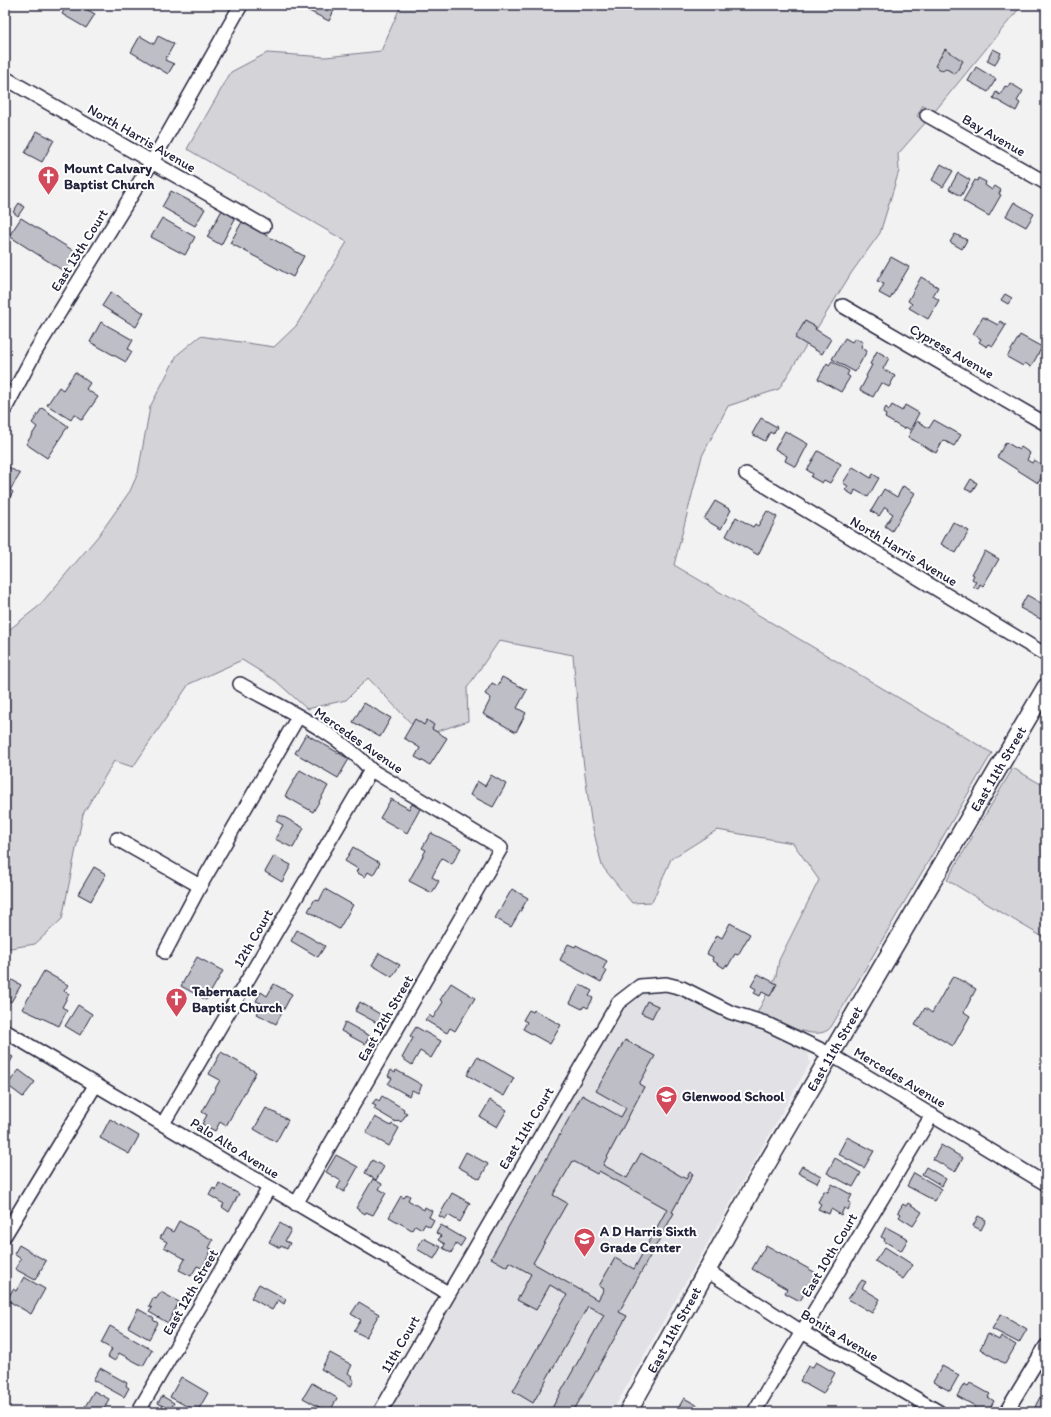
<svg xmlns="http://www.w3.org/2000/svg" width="1051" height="1417" font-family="Itim,sans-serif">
<rect width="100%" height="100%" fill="#f2f2f3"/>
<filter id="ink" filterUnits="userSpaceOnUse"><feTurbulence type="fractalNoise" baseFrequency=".025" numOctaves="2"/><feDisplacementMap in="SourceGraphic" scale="8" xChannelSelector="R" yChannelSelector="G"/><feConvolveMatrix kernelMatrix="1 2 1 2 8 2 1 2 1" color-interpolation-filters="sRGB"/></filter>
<g filter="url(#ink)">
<path fill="#e2e2e6" d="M668 989 804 1049 808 1053 810 1063 612 1412H394L391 1404 579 1083 629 1001 643 990Z"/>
<g fill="#d3d3d8" stroke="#7a7a8a">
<path d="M401 5H1022L935 111 923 105 917 116 926 122 898 154 899 171 880 233 852 272 779 389 728 406 702 456 674 565 992 753 831 1027C817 1045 774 1019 757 1013L776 976 779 960 819 880 793 843 717 830 671 859 652 902 632 903 602 866 591 820 580 736 573 655 499 641 467 688 468 721 423 736 368 678 346 700 307 709 276 681 242 660 189 684 133 767 114 761 83 814 62 919 35 944 5 949V633L39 606 99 535 130 491 138 473 150 407 177 355 200 336 274 347 296 326 347 242 187 149 231 72 267 53 326 57 381 51Z"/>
<path d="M1013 768 1046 787V939L947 880Z"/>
</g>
<g fill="#bebec6" stroke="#22223b" fill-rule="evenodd">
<path d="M67 5H89L86 9 95 14 86 28 62 14Z"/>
<path d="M302 5H334L336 6 329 21 301 7Z"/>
<path d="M140 36 154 44 158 36 174 44 165 60 174 64 168 74 131 52Z"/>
<path d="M945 49 963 61 955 74 945 68 943 71 935 66Z"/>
<path d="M993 49 1001 53 995 65 987 61Z"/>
<path d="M976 67 996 79 988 92 968 81Z"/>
<path d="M1010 83 1023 91 1017 101 1020 103 1016 111 993 98 996 92 1000 95 1005 86 1008 87Z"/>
<path d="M37 131 54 140 42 162 25 153Z"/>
<path d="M941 164 953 171 943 187 932 180Z"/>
<path d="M958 173 970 180 961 196 949 189Z"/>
<path d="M978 178 986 182 985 185 992 190 995 186 1001 190 999 194 1001 195 989 216 963 201 975 180 977 181Z"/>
<path d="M171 191 205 209 195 226 162 207Z"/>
<path d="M1014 202 1034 214 1026 227 1006 216Z"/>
<path d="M19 203 24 207 18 216 13 212Z"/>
<path d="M222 210 236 217 221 245 207 237Z"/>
<path d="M21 218 77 253 65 272 9 236Z"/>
<path d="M162 218 195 237 185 255 151 237Z"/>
<path d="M242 222 304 256 293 277 230 243Z"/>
<path d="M955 234 967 240 962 249 950 242Z"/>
<path d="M891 257 909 267 890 299 879 293 884 284 877 281Z"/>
<path d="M921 277 938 287 933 296 939 300 928 319 909 308 912 304 908 301Z"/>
<path d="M111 292 144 313 136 327 102 306Z"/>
<path d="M1005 294 1012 298 1008 304 1001 300Z"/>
<path d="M983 317 998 325 1000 321 1006 325 993 346 989 344 987 347 979 342 981 339 973 334Z"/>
<path d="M805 321 816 327 815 329 831 339 822 354 795 338Z"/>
<path d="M101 322 133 340 128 349 132 352 126 362 90 342Z"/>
<path d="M1020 335 1042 347 1031 367 1025 363 1023 366 1007 357Z"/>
<path d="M845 338 852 342 855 338 863 342 861 347 867 351 855 372 832 359Z"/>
<path d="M877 351 889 358 883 369 895 376 889 387 881 383 873 397 860 390 867 377 866 376 872 365 870 364Z"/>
<path d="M832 361 849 371 847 375 850 377 841 392 818 379 827 363 829 365Z"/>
<path d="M75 372 90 383 86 389 98 397 82 420 74 414 71 420 47 405 59 387 63 390Z"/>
<path d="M892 405 902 411 905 405 919 413 910 430 906 427 904 429 885 418 886 415 883 413 886 407 889 410Z"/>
<path d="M42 408 68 426 47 458 26 444 37 427 32 423Z"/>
<path d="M761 418 777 427 773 434 770 432 765 441 752 434Z"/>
<path d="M934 420 961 435 954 446 943 440 936 453 908 437 917 421 929 428Z"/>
<path d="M785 431 808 444 796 467 785 461 787 456 775 449Z"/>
<path d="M1006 442 1019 450 1021 447 1030 453 1027 460 1032 463 1034 460 1046 467V470L1038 483 997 457Z"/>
<path d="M818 451 841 464 830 483 824 480 822 483 811 477 813 474 807 470Z"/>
<path d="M5 465 20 474 10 490 13 492 9 499 5 498Z"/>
<path d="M853 467 871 478 873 474 879 478 868 497 855 490 853 495 845 490 848 486 843 483Z"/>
<path d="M971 479 977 483 972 492 965 489Z"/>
<path d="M903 486 915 493 892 531 885 526 893 514 887 510 888 509 885 507 879 516 871 511 884 489 897 497Z"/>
<path d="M715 501 731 510 721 529 704 519Z"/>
<path d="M767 511 777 517 758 555 726 536 736 517 753 527 755 524 758 526Z"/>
<path d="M953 522 969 531 956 553 941 544Z"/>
<path d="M985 551 999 559 983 586 980 584 978 589 973 586 976 582 972 579 974 575 972 574Z"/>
<path d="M1027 595 1046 606V622L1020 608Z"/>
<path d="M502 677 527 690 517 708 526 713 516 732 483 714 491 698 485 694 492 683 498 686Z"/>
<path d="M364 703 391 718 380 737 353 722Z"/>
<path d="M415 719 424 725 427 720 434 725 432 729 447 738 430 765 415 757 420 748 404 738Z"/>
<path d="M306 734 349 759 338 778 295 753Z"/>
<path d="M300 770 328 786 313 812 285 796Z"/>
<path d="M491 775 506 784 493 807 470 795 477 781 485 786Z"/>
<path d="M391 799 409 809 412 804 420 809 407 833 380 818Z"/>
<path d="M280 815 304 828 293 848 275 839 283 825 276 821Z"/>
<path d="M431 833 461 848 452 864 442 858 432 877 439 881 432 893 409 881 426 850 422 848Z"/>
<path d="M353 847 380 863 373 875 368 872 365 877 356 872 358 869 345 861Z"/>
<path d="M274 856 291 865 282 882 265 872Z"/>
<path d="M94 867 106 874 91 901 78 894Z"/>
<path d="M325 889 353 905 339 929 308 911 315 899 319 901Z"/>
<path d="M512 889 528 898 511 927 495 918Z"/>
<path d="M730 923 750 934 738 955 735 954 728 966 726 965 724 968 712 960 713 957 707 954 717 935 722 938Z"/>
<path d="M297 930 325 946 318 957 291 941Z"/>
<path d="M568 944 575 947 576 945 607 961 603 969 607 971 601 982 560 960Z"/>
<path d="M379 953 400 965 392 977 372 965Z"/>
<path d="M197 957 223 971 206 1000 181 986Z"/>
<path d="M44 971 68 985 64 991 69 994 62 1007 67 1010 59 1026 22 1009Z"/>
<path d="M758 974 777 984 770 996 762 992 760 996 754 993 756 989 751 986Z"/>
<path d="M5 976 21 985 11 1002 5 998Z"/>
<path d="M953 976 976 989 964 1012 970 1016 953 1046 915 1025 925 1008 932 1013Z"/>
<path d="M451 983 475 998 455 1031 450 1028 447 1033 425 1020 429 1015 433 1018 443 1002 440 1000Z"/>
<path d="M274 984 292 994 276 1024 257 1014 263 1004 256 1001 261 992 267 996Z"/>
<path d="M580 984 592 991 589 996 593 998 588 1008 584 1006 582 1009 570 1003Z"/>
<path d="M647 1001 658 1006 652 1018 641 1013Z"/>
<path d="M360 1002 383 1016 379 1024 355 1011Z"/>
<path d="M78 1005 92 1014 80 1035 65 1026Z"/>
<path d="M529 1010 533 1012 534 1010 561 1025 550 1044 523 1029 527 1022 523 1020Z"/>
<path d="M345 1022 370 1036 365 1044 341 1031Z"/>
<path d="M416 1027 441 1041 431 1058 420 1051 412 1065 402 1058 413 1038 410 1036Z"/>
<path d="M625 1040 655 1056 639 1084 644 1087 603 1165 627 1178 641 1153 686 1179 690 1172 693 1174 672 1212 674 1213 619 1312 627 1316 573 1412H559L552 1408 604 1315 588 1306 533 1403 513 1391 567 1295 550 1285 536 1310 517 1300 531 1274 509 1262 507 1267 491 1258 582 1095 621 1117 626 1108 596 1091ZM573 1161 597 1174 599 1171 667 1209 634 1269 615 1258 599 1286 604 1289 598 1300 533 1263 567 1203 553 1195Z"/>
<path d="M221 1052 256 1072 226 1126 220 1122 215 1131 202 1124 207 1115 202 1112 220 1080 209 1074Z"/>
<path d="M5 1053 13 1057 5 1071Z"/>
<path d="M477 1057 514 1078 504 1096 467 1075Z"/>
<path d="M19 1070 35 1082 23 1097 7 1085Z"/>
<path d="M391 1070 395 1073 396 1070 422 1085 418 1093 412 1090 409 1096 388 1084 392 1078 388 1076Z"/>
<path d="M382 1096 404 1109 403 1111 407 1113 401 1122 398 1120 396 1122 374 1109 376 1106 372 1104 376 1099 379 1101Z"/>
<path d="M490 1100 507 1110 497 1127 480 1117Z"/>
<path d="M266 1108 288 1120 276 1142 254 1129Z"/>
<path d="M375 1117 391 1126 392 1124 399 1128 389 1146 366 1133Z"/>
<path d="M110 1119 139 1136 129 1154 100 1138Z"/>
<path d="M847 1137 874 1151 864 1168 838 1154Z"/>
<path d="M941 1145 963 1158 955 1172 933 1159Z"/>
<path d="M466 1152 488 1164 480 1179 458 1167Z"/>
<path d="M336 1155 358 1167 344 1192 337 1188 341 1181 326 1172Z"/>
<path d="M835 1158 861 1173 853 1187 827 1173Z"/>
<path d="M372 1160 384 1167 376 1180 365 1173Z"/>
<path d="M802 1166 821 1176 817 1183 798 1173Z"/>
<path d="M926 1167 946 1179 942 1186 922 1174Z"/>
<path d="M914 1173 942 1189 935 1201 907 1186Z"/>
<path d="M373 1179 382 1184 379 1189 386 1193 373 1215 366 1212 365 1214 356 1208Z"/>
<path d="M219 1183 239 1194 229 1212 222 1207 224 1204 209 1195 213 1188 216 1190Z"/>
<path d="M832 1184 852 1195 848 1202 851 1203 848 1210 844 1208 841 1215 831 1209 829 1214 818 1209 821 1204 818 1202 824 1191 828 1192Z"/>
<path d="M452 1193 470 1203 460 1222 448 1215 445 1219 439 1216Z"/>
<path d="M407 1194 410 1196 408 1200 424 1210 425 1207 432 1211 429 1217 434 1220 430 1227 425 1224 422 1229 415 1225 412 1230 389 1217 401 1196 404 1198Z"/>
<path d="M908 1203 922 1212 913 1226 899 1217 901 1214 898 1212 903 1204 906 1206Z"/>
<path d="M978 1216 986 1220 981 1230 973 1226Z"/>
<path d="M179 1221 213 1240 209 1248 212 1249 202 1268 197 1266 191 1276 179 1270 185 1259 164 1247 167 1242 160 1238 166 1228 173 1232Z"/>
<path d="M280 1223 291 1230 285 1241 290 1243 287 1249 281 1246 280 1248 269 1242Z"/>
<path d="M441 1225 465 1239 460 1247 456 1244 451 1253 443 1248 445 1244 438 1240 441 1236 436 1233Z"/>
<path d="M886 1227 908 1239 901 1251 884 1241 885 1239 881 1237Z"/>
<path d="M423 1238 441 1247 434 1259 417 1249Z"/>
<path d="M19 1245 46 1261 35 1280 15 1269 21 1259 14 1254Z"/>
<path d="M766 1245 816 1273 800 1301 785 1293 787 1289 752 1269Z"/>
<path d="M885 1247 913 1265 903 1279 875 1261Z"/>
<path d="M24 1277 45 1289 31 1314 7 1300 13 1289 16 1291Z"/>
<path d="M862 1280 866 1282 862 1288 880 1299 872 1313 848 1299Z"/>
<path d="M259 1284 286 1299 284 1304 278 1300 272 1310 251 1298Z"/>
<path d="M161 1292 179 1302 168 1323 149 1312 152 1308 149 1306 153 1298 156 1299Z"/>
<path d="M359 1302 379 1314 366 1337 354 1331 361 1320 351 1314Z"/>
<path d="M138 1309 154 1318 153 1320 158 1323 149 1339 128 1327Z"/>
<path d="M1001 1314 1027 1329 1019 1343 992 1329Z"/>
<path d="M110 1326 152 1350 143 1366 119 1353 115 1361 108 1357 112 1349 101 1343Z"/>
<path d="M988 1334 999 1340 1001 1336 1016 1345 1005 1364 980 1349Z"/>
<path d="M330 1353 352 1365 348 1373 352 1376 351 1378 354 1380 351 1386 321 1369Z"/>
<path d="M816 1362 835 1373 823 1394 800 1381 808 1366 812 1368Z"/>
<path d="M942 1366 959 1375 950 1391 933 1382Z"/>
<path d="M100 1368 127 1383 126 1386 129 1388 124 1397 93 1380Z"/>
<path d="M181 1377 208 1393 197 1412 170 1397Z"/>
<path d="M312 1383 337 1398 332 1408 336 1411 335 1412H328L303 1398Z"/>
<path d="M970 1383 990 1394 988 1397 994 1401 988 1412H979L974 1409 975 1406 957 1396 964 1384 968 1386Z"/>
<path d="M94 1391 109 1399 102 1412H82Z"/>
<path d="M162 1396 174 1403 170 1410 158 1403Z"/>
<path d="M1040 1397 1046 1401V1412L1035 1407Z"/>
<path d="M684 1398 709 1412H676Z"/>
</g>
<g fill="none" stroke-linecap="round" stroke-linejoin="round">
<defs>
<g id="minor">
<path d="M5 78 264 226"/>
<path d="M927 115 1046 183"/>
<path d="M843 306 1046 424"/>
<path d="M5 409 35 352 152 162 241 5"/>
<path d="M746 474 1046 655"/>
<path d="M240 684C284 709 337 732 371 770L501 848 296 1204"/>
<path d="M117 839 200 886"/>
<path d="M165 952 200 886 298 717"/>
<path d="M5 1031C153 1117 300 1206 448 1293"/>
<path d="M164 1122 371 770"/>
<path d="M5 1235 96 1084"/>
<path d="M706 1270 802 1332 939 1412"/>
<path d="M138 1412 269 1188"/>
<path d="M380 1412 618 1003 640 986 666 984 682 988 730 1012 765 1023 830 1054 1046 1184"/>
<path d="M754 1412 932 1115"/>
<path d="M1006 1412 1046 1346"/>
</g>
<g id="major">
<path id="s1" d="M628 1412 755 1184 1046 687"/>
</g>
</defs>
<use href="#minor" stroke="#22223b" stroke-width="16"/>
<use href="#major" stroke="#22223b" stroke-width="20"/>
<use href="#minor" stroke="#fff" stroke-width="13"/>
<use href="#major" stroke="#fff" stroke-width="17"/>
</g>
</g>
<defs>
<symbol id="church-pin" viewBox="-11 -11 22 30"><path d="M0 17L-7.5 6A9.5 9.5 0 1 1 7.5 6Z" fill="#d1495b" stroke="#fff"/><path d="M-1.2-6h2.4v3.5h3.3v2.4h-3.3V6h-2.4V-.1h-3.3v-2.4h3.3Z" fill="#fff"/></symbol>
<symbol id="school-pin" viewBox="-11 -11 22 30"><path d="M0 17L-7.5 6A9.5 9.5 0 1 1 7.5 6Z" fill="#d1495b" stroke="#fff"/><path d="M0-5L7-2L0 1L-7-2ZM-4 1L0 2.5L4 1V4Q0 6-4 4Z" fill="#fff"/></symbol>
</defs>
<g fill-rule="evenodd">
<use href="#church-pin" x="36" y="164" width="25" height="34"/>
<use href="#church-pin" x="164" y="986" width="25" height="34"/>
<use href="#school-pin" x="654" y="1084" width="25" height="34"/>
<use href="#school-pin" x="572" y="1226" width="25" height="34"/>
</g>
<g text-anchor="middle" stroke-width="4" stroke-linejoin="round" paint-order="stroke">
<g font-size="14" fill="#22223b" stroke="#fff">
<text transform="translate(994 135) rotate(30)" y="5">Bay Avenue</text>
<text transform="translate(142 138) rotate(30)" y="5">North Harris Avenue</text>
<text transform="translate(79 250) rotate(-58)" y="5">East 13th Court</text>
<text transform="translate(952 351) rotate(30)" y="5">Cypress Avenue</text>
<text transform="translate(904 551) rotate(31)" y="5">North Harris Avenue</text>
<text transform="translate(359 740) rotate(35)" y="5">Mercedes Avenue</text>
<text dy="5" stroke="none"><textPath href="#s1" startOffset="742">East 11th Street</textPath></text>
<text transform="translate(253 938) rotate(-60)" y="5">12th Court</text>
<text transform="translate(385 1018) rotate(-60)" y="5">East 12th Street</text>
<text dy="5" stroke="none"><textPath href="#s1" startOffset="418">East 11th Street</textPath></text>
<text transform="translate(900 1077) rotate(31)" y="5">Mercedes Avenue</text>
<text transform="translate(526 1128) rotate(-59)" y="5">East 11th Court</text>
<text transform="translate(235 1148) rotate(32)" y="5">Palo Alto Avenue</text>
<text transform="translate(829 1255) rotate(-59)" y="5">East 10th Court</text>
<text transform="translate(190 1292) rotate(-60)" y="5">East 12th Street</text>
<text dy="5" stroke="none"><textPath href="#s1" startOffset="94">East 11th Street</textPath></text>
<text transform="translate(840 1335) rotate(31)" y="5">Bonita Avenue</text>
<text transform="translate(400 1344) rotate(-60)" y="5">11th Court</text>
</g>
<g font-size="14" font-weight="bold" fill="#22223b" stroke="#fff" text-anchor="start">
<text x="64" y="173">Mount Calvary<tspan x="64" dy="16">Baptist Church</tspan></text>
<text x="192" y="996">Tabernacle<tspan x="192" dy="16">Baptist Church</tspan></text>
<text x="682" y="1101">Glenwood School</text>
<text x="600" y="1236">A D Harris Sixth<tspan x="600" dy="16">Grade Center</tspan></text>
</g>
</g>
<rect width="1051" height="1417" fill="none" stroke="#fff" stroke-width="20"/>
<rect x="10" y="10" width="1031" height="1397" fill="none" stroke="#22223b" stroke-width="1.5" filter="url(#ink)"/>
</svg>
